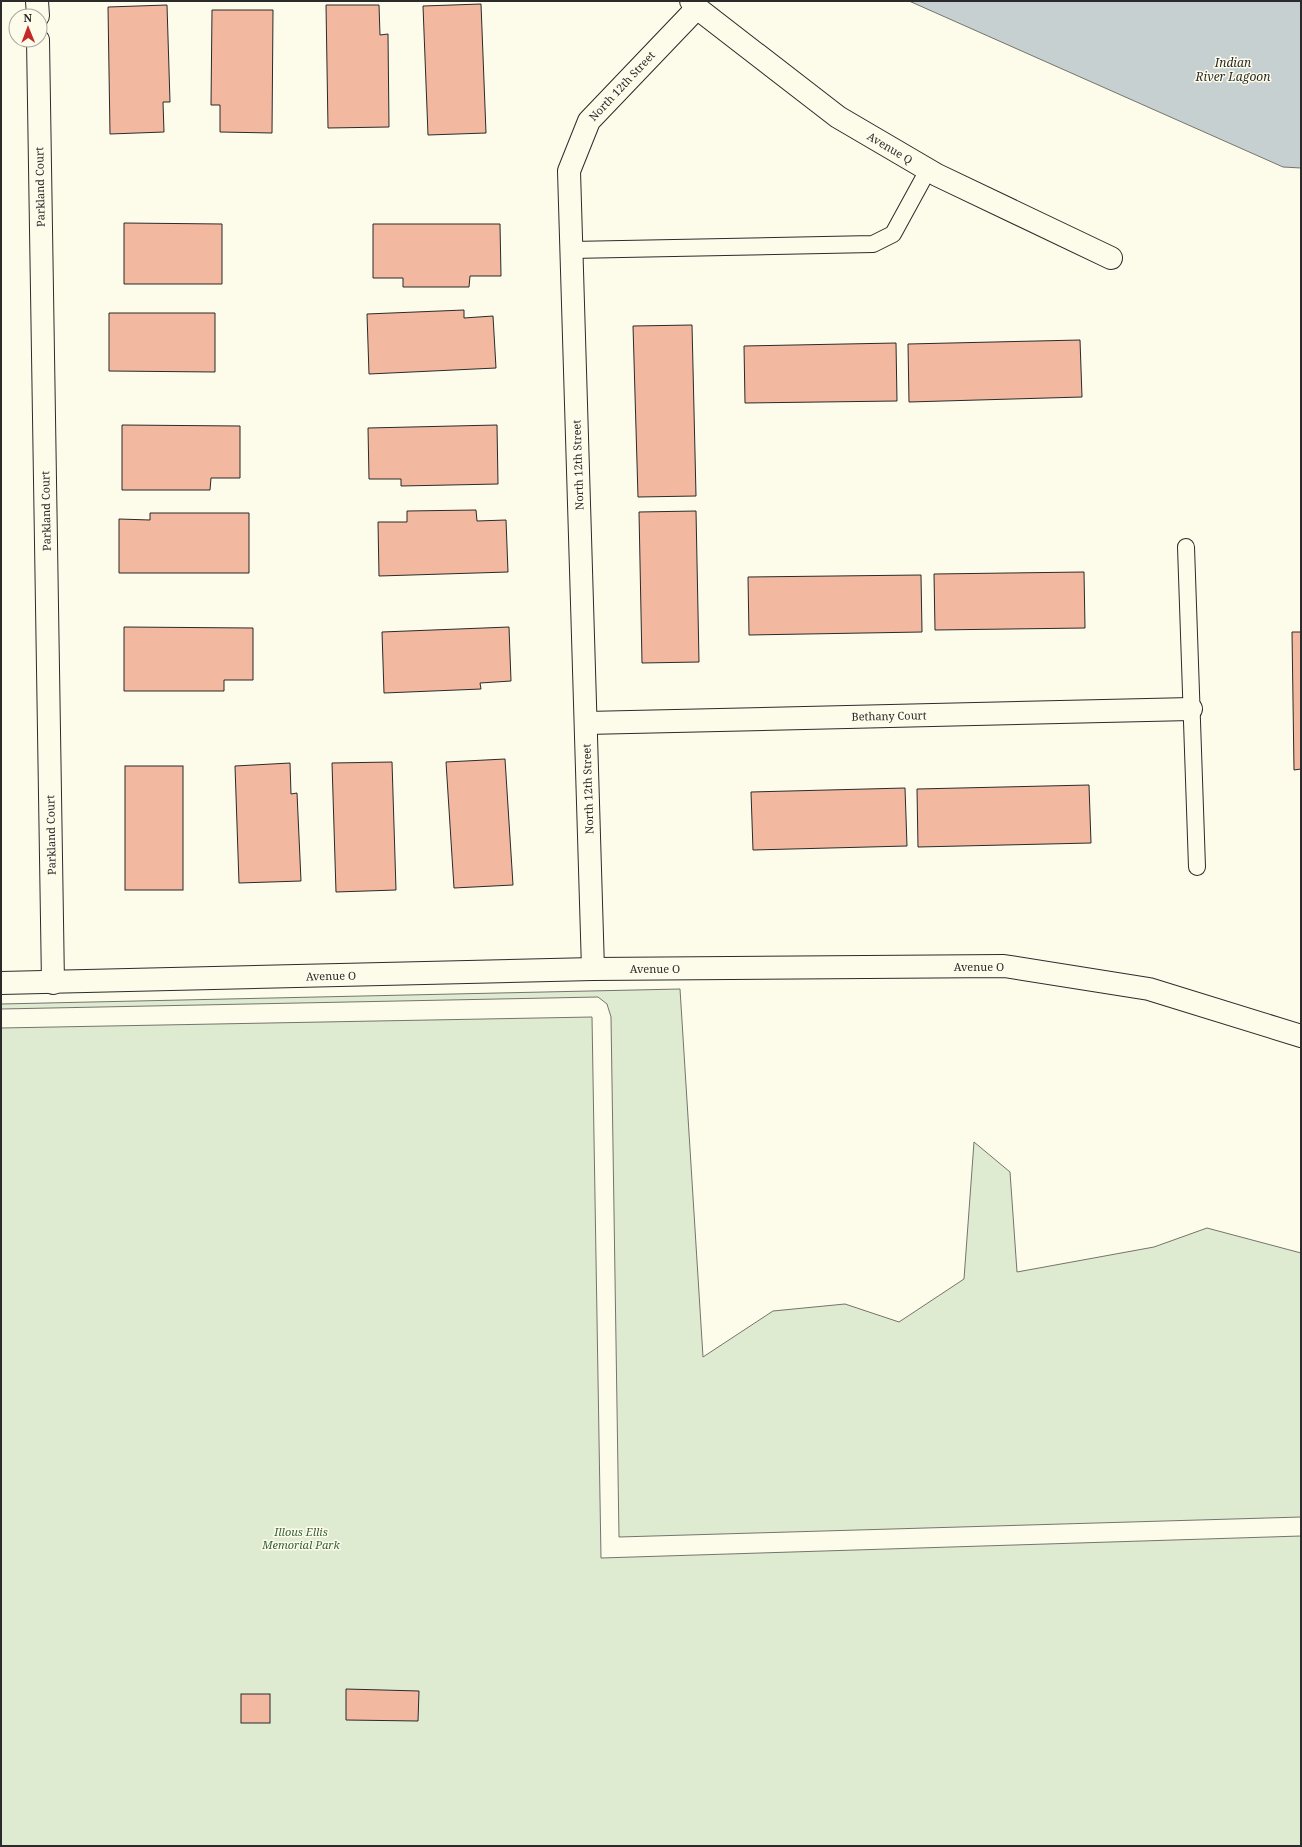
<svg xmlns="http://www.w3.org/2000/svg" width="1302" height="1847" font-family="'Noto Serif',serif">
<rect width="100%" height="100%" fill="#fdfbea"/>
<g fill="#deebd1" stroke="#74746e">
<path d="M680 989 703 1357 773 1311 845 1304 899 1322 964 1279 974 1142 1010 1172 1017 1272 1154 1247 1207 1228 1301 1253V1517L619 1537 611 1017 607 1004 598 997 1 1009V1004Z"/>
<path d="M592 1017 601 1558 1301 1536V1846H1V1028Z"/>
</g>
<path fill="#c7d0d0" stroke="#74746e" d="M909 1H1301V168L1283 167Z"/>
<g fill="#f2b8a0" stroke="#2b2b2b">
<path d="M481 4 486 133 428 135 423 6Z"/>
<path d="M167 5 170 102H163L164 132 110 134 108 7Z"/>
<path d="M326 5H379L380 35 388 34 389 127 328 128Z"/>
<path d="M212 10H273L272 133 220 132V105H211Z"/>
<path d="M124 223 222 224V284H124Z"/>
<path d="M373 224H500L501 276H470L469 287H403V278H373Z"/>
<path d="M464 310V318L493 316 496 368 369 374 367 314Z"/>
<path d="M109 313H215V372L109 371Z"/>
<path d="M692 325 696 496 638 497 633 326Z"/>
<path d="M1080 340 1082 397 909 402 908 344Z"/>
<path d="M896 343 897 401 745 403 744 346Z"/>
<path d="M122 425 240 426V478H211L210 490H122Z"/>
<path d="M497 425 498 484 401 486V479H369L368 428Z"/>
<path d="M476 510 477 521 506 520 508 572 379 576 378 522H407V511Z"/>
<path d="M696 511 699 662 642 663 639 512Z"/>
<path d="M150 513H249V573H119V519L150 520Z"/>
<path d="M1084 572 1085 628 935 630 934 574Z"/>
<path d="M921 575 922 632 749 635 748 577Z"/>
<path d="M124 627 253 628V680H224V691H124Z"/>
<path d="M509 627 511 681 480 683 481 689 384 693 382 632Z"/>
<path d="M1292 632H1301V769L1294 770Z"/>
<path d="M505 759 513 885 454 888 446 762Z"/>
<path d="M392 762 396 890 336 892 332 763Z"/>
<path d="M290 763 291 794 297 793 301 881 239 883 235 766Z"/>
<rect x="125" y="766" width="58" height="124"/>
<path d="M1089 785 1091 843 918 847 917 789Z"/>
<path d="M905 788 907 846 753 850 751 792Z"/>
<path d="M346 1689 419 1691 418 1721 346 1720Z"/>
<rect x="241" y="1694" width="29" height="29"/>
</g>
<g fill="none" stroke-linecap="round" stroke-linejoin="round">
<defs>
<g id="lane">
<path d="M571 250 873 244 893 234 928 170"/>
<path d="M1186 547 1197 867"/>
</g>
<g id="street">
<path d="M37 1 38 16"/>
<path d="M691 1 697 8 838 117 937 175 1111 258"/>
<path d="M38 40 53 983"/>
<path d="M586 723 1191 709"/>
<path d="M593 969 569 171 589 121 697 8"/>
</g>
<path id="secondary" d="M1 983 593 969 1004 966 1149 989 1301 1036"/>
</defs>
<use href="#lane" stroke="#2b2b2b" stroke-width="18"/>
<use href="#street" stroke="#2b2b2b" stroke-width="24"/>
<use href="#secondary" stroke="#2b2b2b" stroke-width="24"/>
<use href="#lane" stroke="#fdfbea" stroke-width="16"/>
<use href="#street" stroke="#fdfbea" stroke-width="22"/>
<use href="#secondary" stroke="#fdfbea" stroke-width="22"/>
</g>
<g text-anchor="middle" stroke-width="3" stroke-linejoin="round" paint-order="stroke">
<g font-size="11" fill="#2b2b2b" stroke="#fdfbea">
<text transform="translate(622 86) rotate(-47)" y="4">North 12th Street</text>
<text transform="translate(890 148) rotate(31)" y="4">Avenue Q</text>
<text transform="translate(40 187) rotate(-91)" y="4">Parkland Court</text>
<text transform="translate(578 465) rotate(-92)" y="4">North 12th Street</text>
<text transform="translate(46 511) rotate(-91)" y="4">Parkland Court</text>
<text transform="translate(889 716) rotate(-1)" y="4">Bethany Court</text>
<text transform="translate(588 789) rotate(-92)" y="4">North 12th Street</text>
<text transform="translate(51 835) rotate(-91)" y="4">Parkland Court</text>
<text x="979" y="971">Avenue O</text>
<text x="655" y="973">Avenue O</text>
<text transform="translate(331 976) rotate(-1)" y="4">Avenue O</text>
</g>
<g font-size="11" font-style="italic" fill="#34623c" stroke="#fdfbea">
<text x="301" y="1536">Illous Ellis<tspan x="301" dy="13">Memorial Park</tspan></text>
</g>
<g font-size="12" font-style="italic" fill="#2b2b2b" stroke="#fdfbea">
<text x="1233" y="67">Indian<tspan x="1233" dy="14">River Lagoon</tspan></text>
</g>
</g>
<rect width="1302" height="1847" fill="none" stroke="#2b2b2b" stroke-width="4"/>
<g transform="translate(28 28) rotate(359)"><circle r="19" fill="#fdfbea" stroke="#a9a89e"/>
<path d="M0-3L7 15L0 10L-7 15Z" fill="#c62828"/>
<text y="-6" font-size="11" font-weight="bold" text-anchor="middle" fill="#2b2b2b">N</text>
</g>
</svg>
